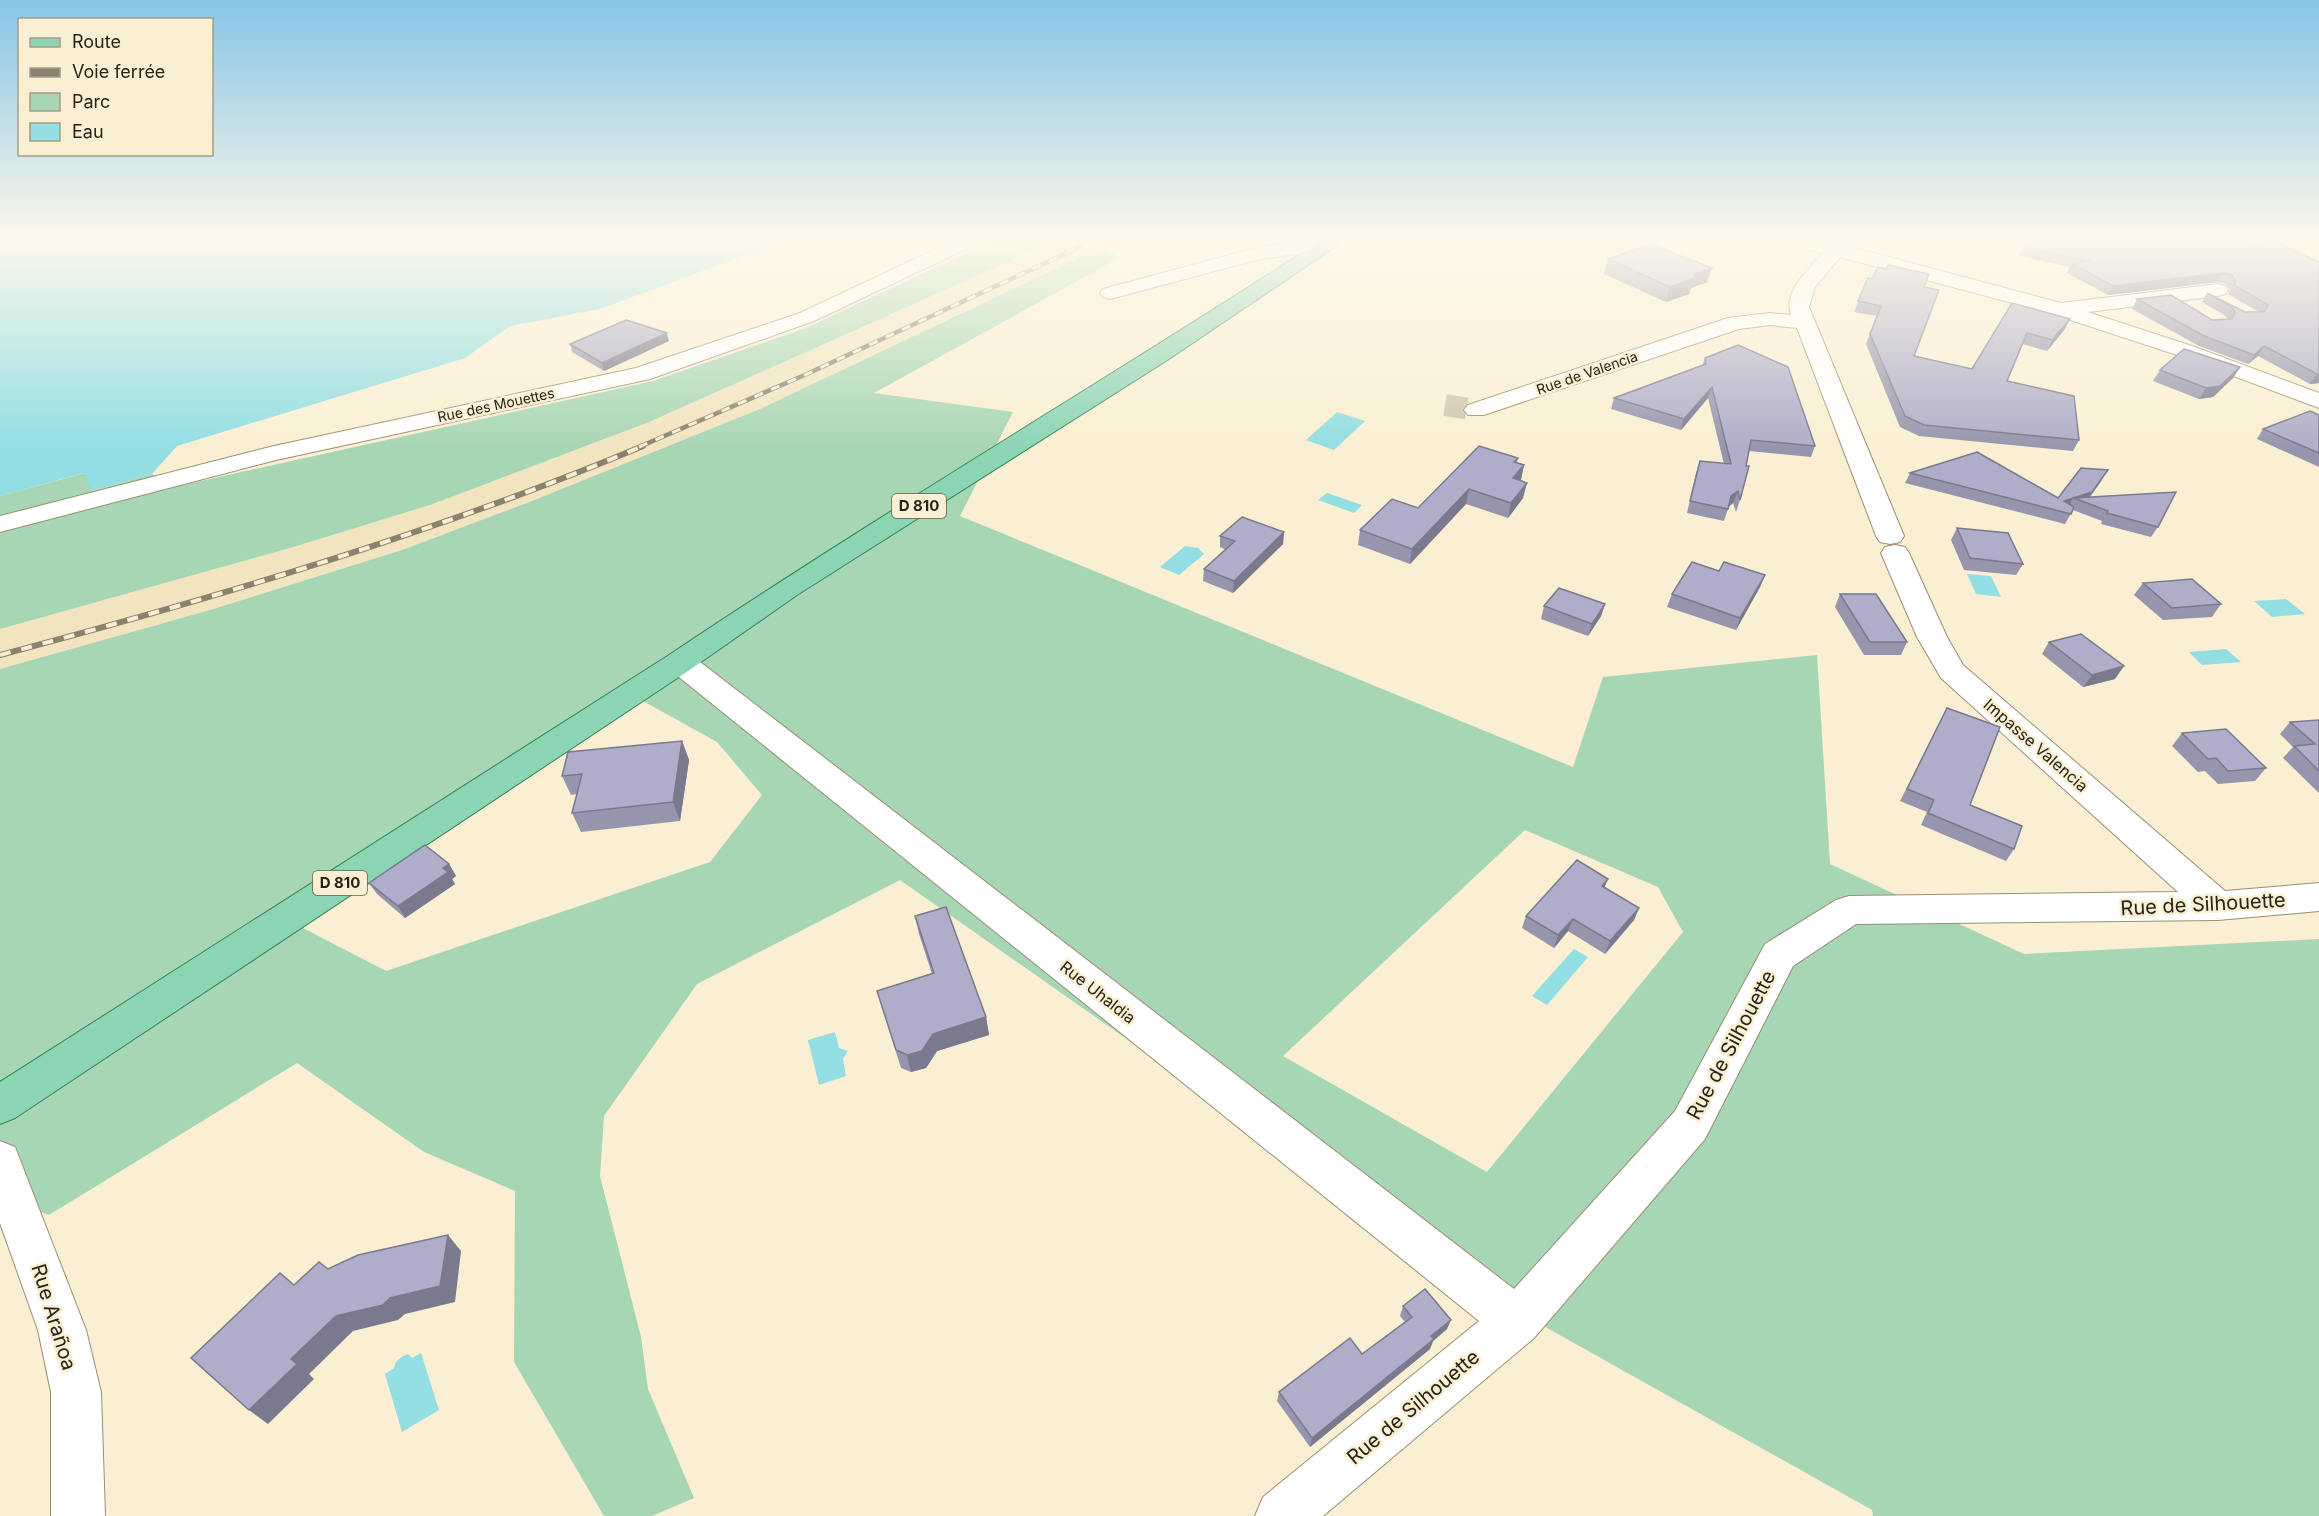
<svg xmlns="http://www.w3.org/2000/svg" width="2319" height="1516" font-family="Inter,sans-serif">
<rect width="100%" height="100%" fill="#faefd2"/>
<path fill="#f1e4bf" d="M1062 238H1121L760 409 642 459 402 550 210 610 0 669V629L290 548 430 505 649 422Z"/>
<g fill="#a6d6b4" fill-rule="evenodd">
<path d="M998 238H1062L649 422 430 505 290 548 0 629V496L85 473 92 491 152 474 174 487 653 381 806 328Z"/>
<path d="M1104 246 1119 258 874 393 1013 412 960 516 1573 767 1603 677 1817 655 1830 864 2024 954 2319 939V1516H1873L1872 1510 1506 1305 900 880 697 984 604 1116 600 1176 641 1337 648 1389 694 1498 652 1516H604L514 1362 515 1191 424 1152 297 1063 49 1215 0 1198V669L210 610 402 550 532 501 760 409ZM643 701 717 742 762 795 710 862 386 971 299 926ZM1525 830 1658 887 1683 932 1487 1172 1283 1056Z"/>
</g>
<g fill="#92dee3">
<path d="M0 238H792L600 309 510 326 465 358 177 446 152 474 92 491 84 473 0 496Z"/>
<path d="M1337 412 1365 421 1334 450 1306 440Z"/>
<path d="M1327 493 1362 505 1354 513 1318 500Z"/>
<path d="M1185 546 1198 548 1204 554 1179 575 1160 567Z"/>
<path d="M1967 574 1991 576 2001 597 1976 594Z"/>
<path d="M2286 599 2305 614 2272 617 2254 601Z"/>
<path d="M2226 649 2241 662 2202 665 2189 652Z"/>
<path d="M1574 949 1588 957 1547 1005 1532 996Z"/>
<path d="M835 1032 839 1048 848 1051 843 1059 846 1076 819 1085 808 1040Z"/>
<path d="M421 1353 439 1410 402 1432 385 1374 394 1368C396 1360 400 1357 408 1354L412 1358Z"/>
</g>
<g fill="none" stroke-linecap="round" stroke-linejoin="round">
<path stroke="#d0c6ad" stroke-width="22" stroke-dasharray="22 10" stroke-linecap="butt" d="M1445 405 1476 410"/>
<defs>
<g id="street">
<path d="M959 238H984L981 242 814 321 650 379 276 460 0 532V516L274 446 636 368 800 313Z"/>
<path d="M1771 238H1808L1836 243 2061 303 2218 284 2225 286 2228 290 2225 294 2218 296 2088 312 2195 347 2319 393V408L2180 356 2046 312 1840 257 1815 287 1809 307 1904 536 1900 542 1890 544 1880 542 1876 536 1797 328 1770 325 1739 329 1484 415H1468L1464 410 1468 405 1728 318 1770 313 1791 315C1783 291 1809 269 1823 253L1774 242Z"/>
<path d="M1311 241 1318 243 1321 247 1318 251 1260 259 1110 299 1103 297 1100 293 1103 289 1259 247Z"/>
<path d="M1895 545 1905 547 1909 553 1947 637 1963 665 2225 891 2319 883V911L2218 920 1856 924 1793 966 1705 1139 1534 1338 1323 1516H1255L1263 1497 1479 1321 669 669 665 662 669 655 680 652 691 655 1514 1289 1675 1111 1765 944 1836 900 1849 896 2178 892 1941 678 1917 637 1881 553 1885 547Z"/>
<path d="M0 1141 15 1147 86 1330 101 1392 105 1516H51V1392L38 1330 0 1223Z"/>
</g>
<path id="primary" d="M1325 238H1348L1169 359 797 595 691 669 15 1118 0 1124V1082L669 655C884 511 1108 379 1325 238Z"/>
</defs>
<use href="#street" stroke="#998f74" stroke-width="2"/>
<use href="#primary" stroke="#35845d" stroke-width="2"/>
<use href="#street" fill="#fff" fill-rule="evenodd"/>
<use href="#primary" fill="#8bd4b4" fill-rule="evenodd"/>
<defs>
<path id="rail-far1" d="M639 447 807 374 1099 238"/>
<path id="rail" d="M0 655C218 597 435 533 643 446"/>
</defs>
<use href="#rail-far1" stroke="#89826e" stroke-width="4.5"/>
<use href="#rail" stroke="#89826e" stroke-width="6"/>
<use href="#rail-far1" stroke="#faefd2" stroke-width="3" stroke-dasharray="9" stroke-linecap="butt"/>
<use href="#rail" stroke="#faefd2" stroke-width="4" stroke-dasharray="11" stroke-linecap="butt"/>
</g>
<g fill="#9695ad">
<path d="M2253 245 2319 262V383L2310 384 2258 356 2248 364 2199 346 2132 309 2137 299 2212 320 2228 319 2226 316 2202 302 2207 293 2245 312H2259L2228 294 2230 290 2226 284 2218 282 2108 295 2067 273 2070 267 2019 256 2023 247Z"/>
<path d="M1608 259 1707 282 1691 288 1689 294 1666 302 1604 274Z"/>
<path d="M1868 278 1924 287 1914 356 1972 369 2012 303 2065 329 2047 351 2022 344 2007 381 2079 440 2073 451 1919 436 1900 427 1866 344 1877 316 1854 312Z"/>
<path d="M669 341 604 371 572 352 570 344Z"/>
<path d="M1705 358 1815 446 1811 457 1749 451 1740 500 1736 512 1733 503 1729 506 1724 521 1687 513 1696 473 1700 461 1724 464 1708 398 1681 430 1611 409 1614 398 1702 366Z"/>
<path d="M2240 367 2233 378 2213 397 2199 399 2153 381 2160 370Z"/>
<path d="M2319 415V467L2257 439 2263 429Z"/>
<path d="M1518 458 1517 462 1524 465 1520 481 1523 498 1508 518 1466 504 1410 564 1358 545 1360 530 1418 508Z"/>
<path d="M1910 473 2058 498 2102 480 2090 497 2158 527 2151 537 2101 524 2102 521 2073 510 2065 524 1905 483Z"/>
<path d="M1957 528 2023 564 2016 575 1964 570 1951 540Z"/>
<path d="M1284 532 1283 544 1233 593 1203 581 1204 569 1226 550 1220 547V536Z"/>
<path d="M1765 575 1760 587 1736 630 1667 607 1672 594Z"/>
<path d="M2143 583 2221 604 2212 617 2163 620 2134 595Z"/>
<path d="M1840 594 1907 642 1901 655H1864L1835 607Z"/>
<path d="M1605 604 1601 616 1588 636 1541 619 1544 606Z"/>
<path d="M2049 642 2115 679 2083 687 2042 654Z"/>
<path d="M1947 708 1970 805 2014 849 2006 861 1921 825 1927 812 1900 801Z"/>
<path d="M2319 720V793L2283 758 2293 747 2280 734 2290 722Z"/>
<path d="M2182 733 2266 768 2255 781 2218 784 2205 771 2198 772 2172 746Z"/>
<path d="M682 741 689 760 680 821 581 832 572 813 577 794 571 795 562 776Z"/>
<path d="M449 864 456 876 452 879 455 884 405 918 377 894 369 883Z"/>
<path d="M1605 888 1639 908 1634 920 1605 954 1568 931 1554 948 1522 928 1526 916Z"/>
<path d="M915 916 986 1017 989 1035 937 1051 926 1068 911 1072 901 1068 877 991 932 974 919 934Z"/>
<path d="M1403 1306 1447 1329 1433 1341 1430 1349 1310 1447 1277 1401 1279 1392 1362 1354 1405 1322 1400 1316Z"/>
</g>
<g fill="#7a798d">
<path d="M1712 268 1707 282 1691 288 1689 294 1666 302 1670 287 1695 274Z"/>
<path d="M2223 273 2218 282 2108 295 2113 286Z"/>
<path d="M2070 319 2065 329 2047 351 2052 340Z"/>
<path d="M667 333 669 341 604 371 602 363Z"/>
<path d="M2264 346 2258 356 2248 364 2254 355Z"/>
<path d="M2240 367 2233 378 2213 397 2199 399 2206 388Z"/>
<path d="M2317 374H2319V383L2310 384Z"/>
<path d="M1712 387 1708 398 1681 430 1684 419Z"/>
<path d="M1524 465 1521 480 1509 493 1513 478Z"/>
<path d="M2108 470 2086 502 2074 498Z"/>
<path d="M1527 483 1523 498 1508 518 1511 503Z"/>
<path d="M1469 489 1466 504 1410 564 1412 549Z"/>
<path d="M1738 491 1733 503 1727 508 1731 496Z"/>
<path d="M2073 498 2068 508 2058 511 2064 501Z"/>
<path d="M1284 532 1283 544 1233 593 1234 581Z"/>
<path d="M1765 575 1760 587 1736 630 1740 618Z"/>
<path d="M1605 604 1601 616 1588 636 1592 624Z"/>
<path d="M2124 666 2115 679 2083 687 2092 675Z"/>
<path d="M682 741 689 760 680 821 673 802Z"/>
<path d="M449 864 456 876 452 879 455 884 405 918 398 906Z"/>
<path d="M1608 879 1603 891 1602 886Z"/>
<path d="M1639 908 1634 920 1605 954 1610 941Z"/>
<path d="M1573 919 1568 931 1554 948 1558 935Z"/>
<path d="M986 1017 989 1035 937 1051 926 1068 911 1072 907 1055 933 1034Z"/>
<path d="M448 1235 461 1251 455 1302 405 1314 398 1320 353 1331 309 1374 314 1379 268 1424 249 1410 291 1359 336 1316Z"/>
<path d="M1451 1320 1447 1329 1433 1341 1430 1349 1310 1447 1312 1438Z"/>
</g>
<g fill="#afadc9" stroke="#7a798d" stroke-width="1.5">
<path d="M2031 238H2235L2253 245 2279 243 2319 262V374H2317L2264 346 2254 355 2204 336 2137 299 2171 295 2212 320 2232 319 2235 312 2232 307 2207 293 2245 312H2264L2268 305 2234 285 2236 281 2231 275 2223 273 2113 286 2072 264 2090 261 2023 247Z"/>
<path d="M1651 244 1712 268 1695 274 1693 279 1670 287 1608 259Z"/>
<path d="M1888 265 1929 274 1924 287 1939 290 1914 356 1972 369 2012 303 2070 319 2052 340 2027 333 2007 381 2074 396 2079 440 1924 425 1905 416 1870 334 1881 306 1858 301 1868 278 1872 279 1878 267 1887 269Z"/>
<path d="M626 320 667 333 602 363 570 344Z"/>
<path d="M1738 345 1788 367 1815 446 1751 440 1746 466H1749L1740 500 1738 491 1731 496 1728 509 1690 501 1700 461 1731 464 1712 387 1684 419 1614 398 1706 364 1705 358Z"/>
<path d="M2184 349 2240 367 2220 386 2206 388 2160 370Z"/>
<path d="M2310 411 2319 415V453L2263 429Z"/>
<path d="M1479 446 1518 458 1514 462 1524 465 1513 478 1527 483 1511 503 1469 489 1412 549 1360 530 1392 499 1418 508Z"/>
<path d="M1977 452 2058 498 2081 468 2108 470 2092 492 2064 501 2074 507 2071 514 1910 473Z"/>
<path d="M2176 492 2158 527 2107 513 2108 511 2074 498Z"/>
<path d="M1242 517 1284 532 1234 581 1204 569 1235 541 1220 536Z"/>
<path d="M1957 528 2008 533 2023 564 1970 558Z"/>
<path d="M1692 562 1719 571 1724 562 1765 575 1740 618 1672 594Z"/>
<path d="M2192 579 2221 604 2172 608 2143 583Z"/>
<path d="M1559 588 1605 604 1592 624 1544 606Z"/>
<path d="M1840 594H1876L1907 642H1870Z"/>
<path d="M2081 634 2124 666 2092 675 2049 642Z"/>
<path d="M1947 708 2000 727 1970 805 2022 826 2014 849 1928 813 1934 800 1907 789Z"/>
<path d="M2319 720V771L2294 746 2315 744 2290 722Z"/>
<path d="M2226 729 2266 768 2228 771 2216 758 2208 759 2182 733Z"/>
<path d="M682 741 673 802 572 813 582 774 562 776 568 752Z"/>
<path d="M425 845 449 864 443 868 448 872 398 906 369 883Z"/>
<path d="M1577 860 1608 879 1602 886 1639 908 1610 941 1573 919 1558 935 1526 916Z"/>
<path d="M946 907 986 1017 933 1034 922 1051 907 1055 896 1050 877 991 934 973 915 916Z"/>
<path d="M448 1235 440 1286 390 1298 383 1305 336 1316 291 1359 297 1364 249 1410 191 1358 280 1273 294 1285 319 1262 328 1269 358 1255Z"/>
<path d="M1425 1289 1451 1320 1431 1336 1434 1339 1312 1438 1279 1392 1350 1338 1362 1354 1412 1317 1403 1306Z"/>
</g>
<linearGradient id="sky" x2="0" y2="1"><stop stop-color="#85c5e6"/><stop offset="0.53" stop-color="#fdf8eb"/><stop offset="1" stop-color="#fdf8eb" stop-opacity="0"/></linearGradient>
<rect width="2319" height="450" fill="url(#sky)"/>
<g text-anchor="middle" stroke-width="5" stroke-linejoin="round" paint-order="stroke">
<g font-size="14" fill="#272318" stroke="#faefd2">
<text transform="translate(1587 373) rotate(-19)" y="5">Rue de Valencia</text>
<text transform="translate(496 405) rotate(-12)" y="5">Rue des Mouettes</text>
</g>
<g fill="#faefd2" stroke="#666050" stroke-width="1.5">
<rect x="892" y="494" width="54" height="24" rx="4.5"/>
<rect x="313" y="871" width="54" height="24" rx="4.5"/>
</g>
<g font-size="15" font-weight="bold" fill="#272318">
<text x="919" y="511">D 810</text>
<text x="340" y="888">D 810</text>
</g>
<g font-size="16" fill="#272318" stroke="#faefd2">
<text transform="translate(2036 745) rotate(41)" y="6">Impasse Valencia</text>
<text transform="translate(1098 992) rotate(38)" y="6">Rue Uhaldia</text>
</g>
<g font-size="20" fill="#272318" stroke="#faefd2">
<text transform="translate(2203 904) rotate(-3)" y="7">Rue de Silhouette</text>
<text transform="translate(1731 1045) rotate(-62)" y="7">Rue de Silhouette</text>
<text transform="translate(54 1317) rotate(73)" y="7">Rue Arañoa</text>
<text transform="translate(1413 1407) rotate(-40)" y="7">Rue de Silhouette</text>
</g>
</g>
<rect x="18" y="18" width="195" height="138" fill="#faefd2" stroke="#a69d88" stroke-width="1.5"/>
<rect x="30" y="38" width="30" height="9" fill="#8bd4b4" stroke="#a69d88" stroke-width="1.5"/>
<text x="72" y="48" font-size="18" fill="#272318">Route</text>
<rect x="30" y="68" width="30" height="9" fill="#89826e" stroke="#a69d88" stroke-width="1.5"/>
<text x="72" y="78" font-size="18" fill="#272318">Voie ferrée</text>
<rect x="30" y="93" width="30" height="18" fill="#a6d6b4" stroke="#a69d88" stroke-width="1.5"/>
<text x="72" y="108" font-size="18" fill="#272318">Parc</text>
<rect x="30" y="123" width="30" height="18" fill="#92dee3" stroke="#a69d88" stroke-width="1.5"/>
<text x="72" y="138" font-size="18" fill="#272318">Eau</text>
</svg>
